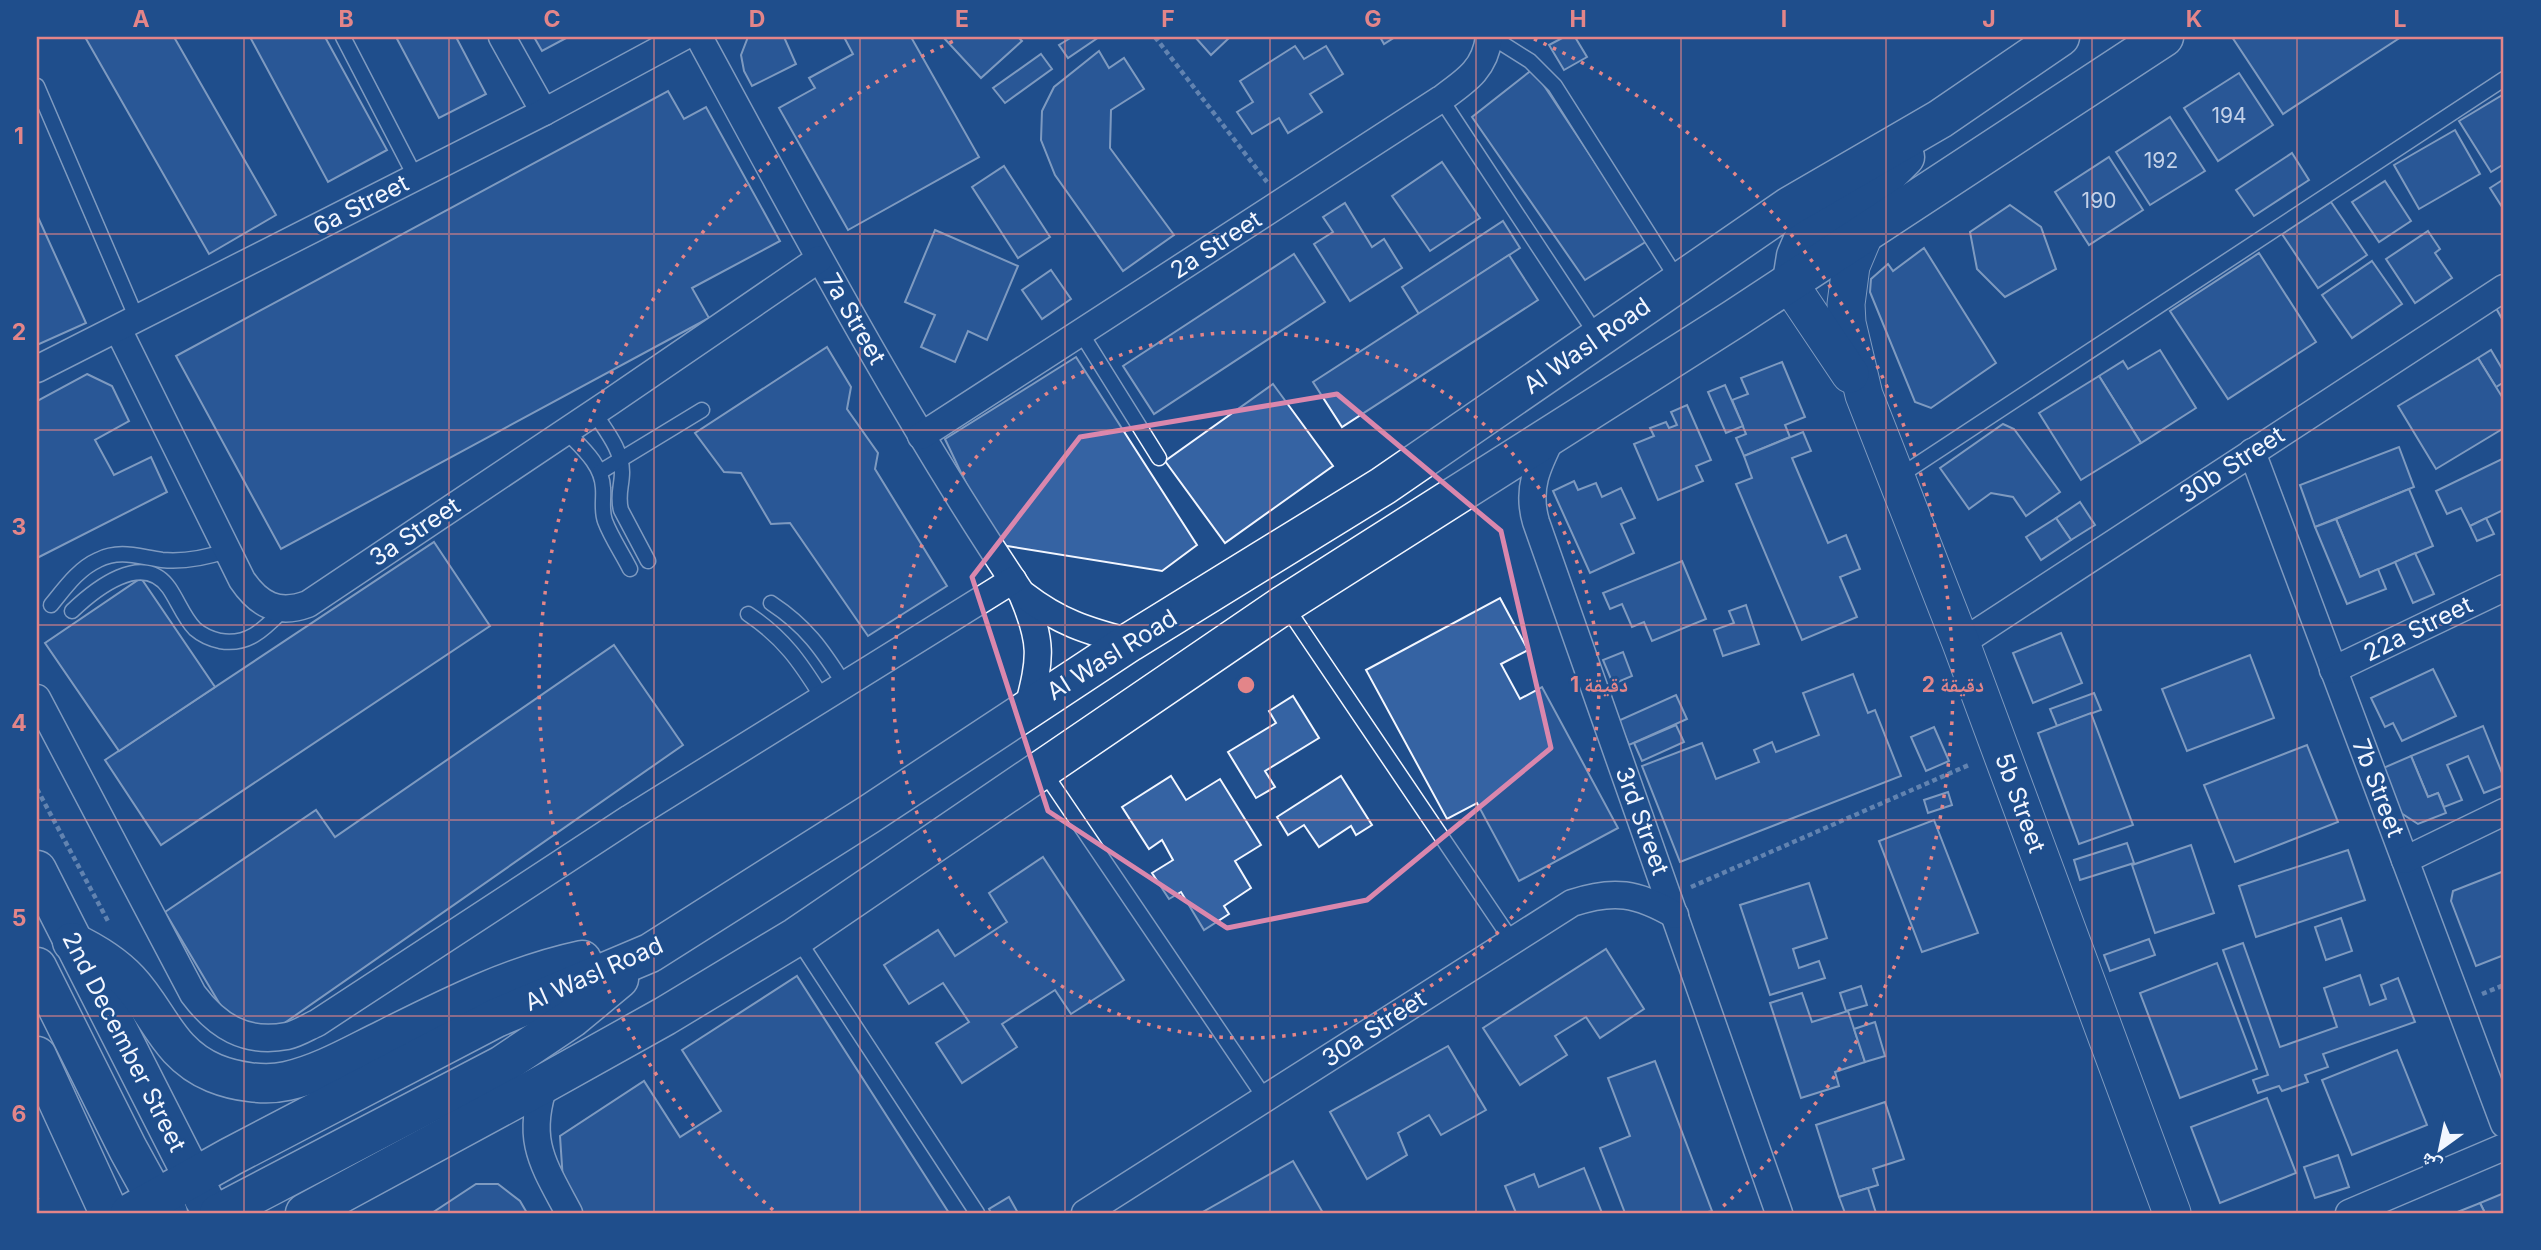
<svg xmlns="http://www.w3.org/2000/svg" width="2541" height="1250" font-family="Inter,'Noto Naskh Arabic',sans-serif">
<rect width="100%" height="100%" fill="#1f4e8c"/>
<g fill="#3563a3" stroke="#f2f6ff" stroke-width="2">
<path d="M85 37H174L276 215 209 254Z"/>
<path d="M250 37H325L387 150 328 182Z"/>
<path d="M396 37H456L486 94 439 118Z"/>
<path d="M534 37H568L542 51Z"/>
<path d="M748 37H784L796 64 752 86 744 71 741 55Z"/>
<path d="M844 37H911L979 157 848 230 779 108 815 88 809 78 853 54Z"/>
<path d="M943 37H1018L1022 41 981 78Z"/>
<path d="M1072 37H1099L1068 58 1059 45Z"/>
<path d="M1195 37H1230L1211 55Z"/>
<path d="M1380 37H1395L1384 44Z"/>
<path d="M1564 37H1575L1587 57 1564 70 1549 45Z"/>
<path d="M2232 37H2401L2283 114Z"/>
<path d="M1295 46 1304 59 1326 46 1343 74 1310 94 1322 112 1288 133 1279 118 1252 134 1237 112 1253 102 1240 81Z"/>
<path d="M1099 51 1109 68 1124 58 1144 89 1111 110 1110 148 1174 235 1123 271 1055 175 1041 140 1042 111 1054 87Z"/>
<path d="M1041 54 1052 69 1005 103 993 88Z"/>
<path d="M1533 69 1647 241 1585 280 1472 117Z"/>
<path d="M2239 73 2273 125 2218 161 2184 108Z"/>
<path d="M668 91 684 119 706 107 780 241 692 288 709 318 281 549 176 356Z"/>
<path d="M2504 94V164L2491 172 2459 121Z"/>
<path d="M2170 117 2205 171 2150 205 2116 152Z"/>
<path d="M2455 130 2480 174 2419 209 2394 165Z"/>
<path d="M2292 153 2309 180 2254 216 2236 190Z"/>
<path d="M2109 157 2143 210 2089 245 2055 192Z"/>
<path d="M1442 162 1480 218 1430 251 1392 196Z"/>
<path d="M1004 166 1050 237 1018 258 972 187Z"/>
<path d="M2504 179V210L2490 188Z"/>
<path d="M2385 181 2411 221 2379 242 2352 202Z"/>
<path d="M2331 202 2367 255 2318 288 2282 234Z"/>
<path d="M1345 203 1372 247 1384 239 1402 268 1350 301 1314 244 1333 232 1323 217Z"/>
<path d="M2010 205 2041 227 2056 269 2005 297 1977 269 1970 232Z"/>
<path d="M37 215 86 323 37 345Z"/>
<path d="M1503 221 1520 248 1419 314 1402 287Z"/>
<path d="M935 230 1018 266 987 340 968 331 955 362 921 347 935 315 905 302Z"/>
<path d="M2428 231 2440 249 2435 253 2452 278 2415 303 2386 259Z"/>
<path d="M1924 248 1996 363 1931 408 1915 402 1870 292 1871 279 1888 264 1893 271Z"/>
<path d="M2259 253 2316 342 2228 399 2170 311Z"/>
<path d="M1294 254 1325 302 1154 414 1123 366Z"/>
<path d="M1509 255 1538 300 1342 427 1313 382Z"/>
<path d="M2372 261 2402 304 2352 338 2322 295Z"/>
<path d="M1051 270 1071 299 1042 319 1022 290Z"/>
<path d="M2504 303V314L2501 317 2496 308Z"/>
<path d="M827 347 851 387 847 409 878 453 875 469 947 586 868 636 790 523 771 524 741 473 724 472 695 433Z"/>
<path d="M2160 350 2196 408 2141 443 2099 376 2123 361 2128 369Z"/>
<path d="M2491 350 2504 372V382L2496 387 2478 358Z"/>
<path d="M1076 357 1197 545 1162 571 995 544 945 439Z"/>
<path d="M2478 358 2504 400V428L2436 469 2398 406Z"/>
<path d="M1782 362 1805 417 1785 425 1790 437 1744 456 1736 438 1746 434 1732 400 1748 394 1741 378Z"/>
<path d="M87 374 112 386 129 421 95 440 114 475 151 457 167 492 37 558V401Z"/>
<path d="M2099 376 2141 443 2081 480 2039 413Z"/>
<path d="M1273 384 1333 466 1225 543 1165 461Z"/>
<path d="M1725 385 1743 426 1726 433 1708 392Z"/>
<path d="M1687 405 1711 460 1696 466 1703 481 1658 500 1634 444 1654 436 1650 428 1666 422 1669 428 1677 425 1671 412Z"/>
<path d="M2003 424 2014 429 2060 492 2026 516 2013 497 1991 493 1969 509 1940 468Z"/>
<path d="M1803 432 1811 451 1792 458 1828 543 1846 535 1860 569 1840 577 1857 617 1802 640 1736 484 1752 478 1744 456Z"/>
<path d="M2399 447 2414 487 2315 527 2300 485Z"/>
<path d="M2504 458V512L2503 510 2470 526 2461 508 2447 514 2436 491Z"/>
<path d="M1574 481 1578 490 1596 483 1602 497 1621 488 1635 518 1621 524 1634 553 1590 573 1553 491Z"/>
<path d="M2409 489 2433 546 2360 577 2336 519Z"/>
<path d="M2080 502 2095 525 2071 540 2056 518Z"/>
<path d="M2056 518 2071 540 2041 560 2026 537Z"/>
<path d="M2486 518 2494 534 2477 541 2470 526Z"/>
<path d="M2336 519 2360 577 2378 569 2386 589 2347 604 2315 527Z"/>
<path d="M434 542 490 626 161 845 105 760Z"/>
<path d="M2415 553 2434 594 2413 603 2395 562Z"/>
<path d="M1682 561 1706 619 1652 641 1644 622 1632 627 1622 604 1610 609 1603 593Z"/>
<path d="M141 578 215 687 119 751 45 643Z"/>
<path d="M1500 598 1528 650 1501 664 1520 699 1542 687 1618 828 1519 881 1477 803 1447 819 1366 670Z"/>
<path d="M1746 605 1759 644 1723 656 1714 630 1734 623 1729 611Z"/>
<path d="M2061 633 2082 683 2033 703 2013 653Z"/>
<path d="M614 645 683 745 273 1031 231 1023 165 912 316 810 335 837Z"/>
<path d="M1623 652 1632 676 1613 684 1603 660Z"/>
<path d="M2250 655 2274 718 2187 751 2162 689Z"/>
<path d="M2433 669 2456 716 2402 741 2393 723 2385 727 2371 698Z"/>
<path d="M1853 674 1868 713 1875 710 1901 776 1680 862 1642 766 1702 743 1716 779 1759 762 1754 750 1772 742 1776 752 1819 735 1803 693Z"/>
<path d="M2094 693 2101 710 2057 726 2050 709Z"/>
<path d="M1676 695 1687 719 1629 745 1618 721Z"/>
<path d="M1293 696 1319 738 1265 771 1275 787 1256 798 1228 752 1276 723 1269 711Z"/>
<path d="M2091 713 2133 825 2079 844 2038 733Z"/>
<path d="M1676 725 1684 742 1642 761 1634 743Z"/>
<path d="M2483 726 2504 778V785L2484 793 2468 756 2447 765 2462 800 2444 807 2438 793 2428 797 2411 756Z"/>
<path d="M1934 727 1949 761 1926 771 1911 737Z"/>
<path d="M2307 745 2338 822 2235 862 2204 785Z"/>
<path d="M2411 756 2428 797 2438 793 2446 813 2418 824 2398 811 2381 769Z"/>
<path d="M1171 776 1186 800 1220 779 1261 845 1235 861 1251 888 1224 906 1229 914 1204 930 1181 892 1169 899 1152 873 1173 860 1162 840 1149 849 1122 807Z"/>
<path d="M1341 776 1372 825 1356 835 1351 826 1319 847 1304 825 1288 835 1277 817Z"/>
<path d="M1948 792 1952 805 1928 813 1924 800Z"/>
<path d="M1934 820 1978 933 1922 952 1879 841Z"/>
<path d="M2127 843 2134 863 2080 880 2074 860Z"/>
<path d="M2191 845 2214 913 2155 933 2132 865Z"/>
<path d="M2348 850 2365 900 2256 937 2239 886Z"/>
<path d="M1043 857 1124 980 1071 1014 1055 990 1002 1024 1017 1047 962 1083 936 1043 969 1022 943 983 909 1004 884 965 938 930 955 956 1007 922 989 893Z"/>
<path d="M2504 871V955L2476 966 2451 901 2453 891Z"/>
<path d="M1809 883 1827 938 1793 949 1799 968 1819 961 1825 978 1770 995 1740 905Z"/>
<path d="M2341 918 2352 951 2326 960 2315 927Z"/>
<path d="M2149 939 2155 955 2110 971 2104 955Z"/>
<path d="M2243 943 2280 1047 2337 1027 2324 988 2360 975 2370 1005 2386 999 2381 985 2398 978 2415 1022 2323 1054 2328 1067 2305 1075 2308 1082 2282 1091 2279 1086 2258 1093 2253 1080 2268 1075 2223 950Z"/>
<path d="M1606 949 1644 1009 1600 1038 1586 1017 1555 1036 1567 1055 1520 1085 1483 1028Z"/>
<path d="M2217 963 2257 1069 2180 1098 2140 993Z"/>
<path d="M797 976 949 1213H580L563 1181 560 1136 644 1081 680 1137 721 1111 682 1050Z"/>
<path d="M1861 986 1867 1005 1846 1011 1840 993Z"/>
<path d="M1802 993 1812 1022 1848 1011 1865 1062 1835 1072 1839 1086 1801 1098 1770 1003Z"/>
<path d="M1875 1022 1885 1056 1865 1062 1854 1029Z"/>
<path d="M1448 1046 1486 1110 1441 1135 1429 1115 1398 1133 1407 1155 1367 1179 1330 1112Z"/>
<path d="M2397 1050 2427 1125 2352 1155 2322 1080Z"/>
<path d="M1655 1061 1712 1211 1704 1213H1625L1600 1148 1630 1136 1608 1078Z"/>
<path d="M2267 1098 2296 1173 2220 1203 2191 1127Z"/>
<path d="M1885 1102 1904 1159 1873 1169 1878 1185 1839 1197 1816 1125Z"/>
<path d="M2338 1155 2349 1187 2315 1198 2304 1167Z"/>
<path d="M1293 1161 1323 1213H1201Z"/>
<path d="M1584 1168 1602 1213H1516L1505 1186 1534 1174 1539 1187Z"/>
<path d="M476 1184H498L520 1201 527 1213H432Z"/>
<path d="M1868 1188 1876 1213H1845L1839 1197Z"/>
<path d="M2504 1193V1213H2485L2480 1203Z"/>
<path d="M1009 1197 1018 1213H991L989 1209Z"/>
<path d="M2480 1203 2485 1213H2455Z"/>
</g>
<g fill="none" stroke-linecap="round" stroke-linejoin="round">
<defs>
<g id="lane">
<path d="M343 37 416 178"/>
<path d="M1492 37 1530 61 1555 86 1678 280"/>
<path d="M37 86 137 319"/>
<path d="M1441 99 1598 337"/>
<path d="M1081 333 1159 458"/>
<path d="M594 412C605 430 622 449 622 472 622 486 617 495 621 510L648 561"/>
<path d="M565 430C581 447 602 464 603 488 604 499 601 510 605 521 611 537 622 553 630 569"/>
<path d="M600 472 702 410"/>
<path d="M1898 477 2504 79"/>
<path d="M771 603C806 626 822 649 844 684"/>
<path d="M51 605C65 588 78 569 98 560 120 549 139 557 162 560 184 562 205 558 226 551"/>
<path d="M1285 605 1512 941"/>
<path d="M72 611C94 590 143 550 169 588 178 601 184 618 195 629 202 635 211 639 220 641 249 646 265 628 284 609"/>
<path d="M748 614C784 638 800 662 822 697"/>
<path d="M1042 769 1265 1098"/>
<path d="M797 938 977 1213"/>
</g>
<g id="street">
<path d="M502 37 544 112"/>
<path d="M699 37C801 225 902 416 1022 594 1043 643 1041 657 1028 708"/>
<path d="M118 329 242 580C259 605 278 615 308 604L610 402 819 259"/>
<path d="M37 369 544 112 683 37"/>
<path d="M1553 435C1538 465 1526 488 1536 522L1779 1213"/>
<path d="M921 436 1441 99C1466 81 1485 69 1489 37"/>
<path d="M2252 452 2504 1124"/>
<path d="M1024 595C1059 622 1087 631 1130 642"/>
<path d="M1961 643 2504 288"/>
<path d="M2333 670 2504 588"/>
<path d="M37 698 193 994C217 1026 245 1044 287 1036 297 1034 308 1027 317 1023L630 818 1013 580"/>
<path d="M2405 860 2504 812"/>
<path d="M545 1083C525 1140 543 1164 569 1213"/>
<path d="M1085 1213 1572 903C1614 889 1637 893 1675 915"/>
<path d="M2349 1213 2504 1147"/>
</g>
<g id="secondary">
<path d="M1864 235 1851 266 1846 304 1847 323 1864 395 1961 643 2172 1213"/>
<path d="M1792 281 1797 295 1850 374"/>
</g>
<g id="primary">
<path d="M1792 281 1796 256 1805 235 1875 187 1905 157"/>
<path d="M37 870 204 1199"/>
<path d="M72 942C93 952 113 964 129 981 159 1013 168 1054 214 1073 236 1082 265 1086 287 1081 322 1073 354 1054 385 1039 449 1007 512 975 582 960"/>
<path d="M37 967 128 1149 155 1198 168 1213"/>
<path d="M37 1056 109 1213"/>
<path d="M130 1213 230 1157 496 1018 650 953 868 815 1130 642 1383 486 1790 206 1940 119 2060 37"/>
<path d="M219 1213 502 1065 572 1018 619 979"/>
<path d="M305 1213 545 1083 665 1016 796 937 1285 604 1734 319 2164 37"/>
</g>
</defs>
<use href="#lane" stroke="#f2f6ff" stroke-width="17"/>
<use href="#street" stroke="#f2f6ff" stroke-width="29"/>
<use href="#secondary" stroke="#f2f6ff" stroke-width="39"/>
<use href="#primary" stroke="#f2f6ff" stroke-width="41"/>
<g stroke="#b3c4dc" stroke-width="4.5" stroke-dasharray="5 3.5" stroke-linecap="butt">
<path d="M1155 37 1267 182"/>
<path d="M37 789 109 923"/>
<path d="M1691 887 1971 764"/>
<path d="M2482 994 2504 985"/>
<path d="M37 1199 38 1200"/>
</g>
<use href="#lane" stroke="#1f4e8c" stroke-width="14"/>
<use href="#street" stroke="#1f4e8c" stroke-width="26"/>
<use href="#secondary" stroke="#1f4e8c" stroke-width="37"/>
<use href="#primary" stroke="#1f4e8c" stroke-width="38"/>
</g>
<path d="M0 0H2541V1250H0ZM1337 394 1501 531 1551 748 1367 900 1227 928 1048 811 972 577 1080 437Z" fill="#1f4e8c" fill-opacity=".55" fill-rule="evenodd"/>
<path fill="none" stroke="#da87ad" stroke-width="5" stroke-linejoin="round" d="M1337 394 1501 531 1551 748 1367 900 1227 928 1048 811 972 577 1080 437Z"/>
<path fill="none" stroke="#e38589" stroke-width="2" stroke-opacity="0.55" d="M244 37V1213M449 37V1213M654 37V1213M860 37V1213M1065 37V1213M1270 37V1213M1476 37V1213M1681 37V1213M1886 37V1213M2092 37V1213M2297 37V1213M37 234H2504M37 430H2504M37 625H2504M37 820H2504M37 1016H2504"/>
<g fill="none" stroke="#e38589" stroke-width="3.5" stroke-dasharray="3.5 7">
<circle cx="1246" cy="685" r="353"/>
<path d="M773 1210A707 707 0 0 1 958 39M1534 39A707 707 0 0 1 1719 1210"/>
</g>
<g text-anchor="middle" stroke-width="5" stroke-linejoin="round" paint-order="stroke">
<g font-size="21" fill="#c3d1e8">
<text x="2229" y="123">194</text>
<text x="2161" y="168">192</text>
<text x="2099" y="208">190</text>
</g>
<g font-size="24" fill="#f2f6ff" stroke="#1f4e8c">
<text transform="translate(361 205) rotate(-27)" y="8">6a Street</text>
<text transform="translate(1216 245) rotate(-33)" y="8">2a Street</text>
<text transform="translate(854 319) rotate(60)" y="8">7a Street</text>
<text transform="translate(1587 346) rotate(-35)" y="8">Al Wasl Road</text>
<text transform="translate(2232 465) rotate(-33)" y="8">30b Street</text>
<text transform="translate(415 532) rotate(-34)" y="8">3a Street</text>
<text transform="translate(2418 629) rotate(-26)" y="8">22a Street</text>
<text transform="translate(1112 655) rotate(-32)" y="8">Al Wasl Road</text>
<text transform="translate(2378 788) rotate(69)" y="8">7b Street</text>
<text transform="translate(2020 803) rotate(70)" y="8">5b Street</text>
<text transform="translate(1642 821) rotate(70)" y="8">3rd Street</text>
<text transform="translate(594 974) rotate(-24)" y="8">Al Wasl Road</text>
<text transform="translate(1374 1029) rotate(-33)" y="8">30a Street</text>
<text transform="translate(124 1042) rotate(63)" y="8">2nd December Street</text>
</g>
</g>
<circle cx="1246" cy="685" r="10" fill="#e38589" stroke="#1f4e8c" stroke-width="3.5"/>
<g font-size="21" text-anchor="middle" font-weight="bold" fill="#e38589" stroke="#1f4e8c" stroke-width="5" stroke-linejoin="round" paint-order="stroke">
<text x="1599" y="692">1 دقيقة</text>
<text x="1953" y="692">2 دقيقة</text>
</g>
<rect width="2541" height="1250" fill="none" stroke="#1f4e8c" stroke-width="77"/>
<g transform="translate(2440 1149) rotate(213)" stroke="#1f4e8c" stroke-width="5" paint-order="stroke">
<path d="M0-5L12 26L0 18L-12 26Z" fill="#f2f6ff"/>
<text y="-10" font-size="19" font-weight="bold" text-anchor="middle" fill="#f2f6ff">ش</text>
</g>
<rect x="38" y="38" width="2464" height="1174" fill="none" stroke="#e38589" stroke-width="2.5"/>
<g font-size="23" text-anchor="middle" font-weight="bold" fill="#e38589">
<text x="141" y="27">A</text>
<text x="346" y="27">B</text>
<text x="552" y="27">C</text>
<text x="757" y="27">D</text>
<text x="962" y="27">E</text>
<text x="1168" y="27">F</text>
<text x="1373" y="27">G</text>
<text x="1578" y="27">H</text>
<text x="1784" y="27">I</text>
<text x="1989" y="27">J</text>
<text x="2194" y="27">K</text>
<text x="2400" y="27">L</text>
<text x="19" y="144">1</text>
<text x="19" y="340">2</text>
<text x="19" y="535">3</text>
<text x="19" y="731">4</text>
<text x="19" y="926">5</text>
<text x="19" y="1122">6</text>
</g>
</svg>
